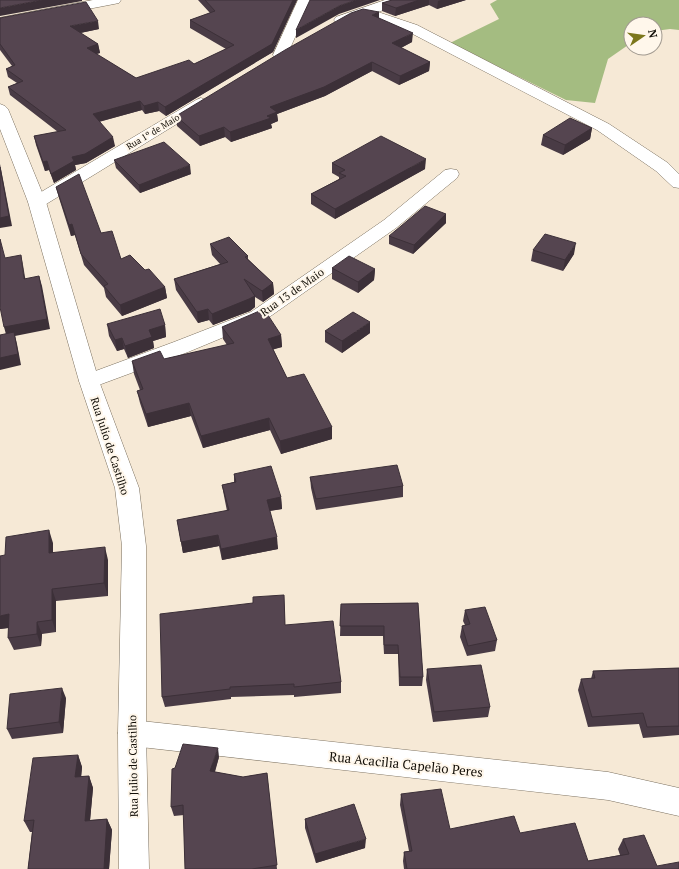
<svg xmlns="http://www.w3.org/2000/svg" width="679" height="869" font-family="'PT Serif',serif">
<rect width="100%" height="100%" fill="#f6e9d6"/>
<path fill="#a4bc81" d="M497 0H679V30L670 29 655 31V24H631V43L608 59 595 103 566 100 450 43 499 19 490 4Z"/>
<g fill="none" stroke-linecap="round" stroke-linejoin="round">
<defs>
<g id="street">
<path d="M93 0H121L119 3 114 4 0 26V18Z"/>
<path d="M298 0H312L287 55 285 58 280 59 275 58 273 55Z"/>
<path d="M385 0H405L403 3 378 12 417 25 609 124 668 163 679 174V188L673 187 656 171 597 130 407 31C396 26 376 16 364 16 354 17 347 25 336 23L334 20 336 17Z"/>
<path d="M201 98 206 100 209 103 206 106 43 206 37 207 31 206 28 202 31 198 196 100Z"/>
<path d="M451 169 457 170 459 174 457 178 396 228 265 320 188 352 96 386 89 388 82 386 79 381 82 376 174 342 251 312 384 220 445 170Z"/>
<path d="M132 720 608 772 679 788V816L608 800 132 746 122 742 118 733 122 724Z"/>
</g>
<path id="secondary" d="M0 104 5 106 8 109 46 202 99 381 139 488 146 546V733L149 869H119L118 733 122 546 115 488 79 381 28 202 0 129Z"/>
</defs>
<use href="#street" stroke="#7b705f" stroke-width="1"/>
<use href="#secondary" stroke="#7b705f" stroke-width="1"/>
<use href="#street" fill="#fff" fill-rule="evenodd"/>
<use href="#secondary" fill="#fff" fill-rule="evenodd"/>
</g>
<g fill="#493b45">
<path d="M198 0H297L273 52 166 116 159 111 145 114 142 110 99 122 115 146 86 163 75 165 76 170 54 183 49 170 45 171 36 145 34 136 58 132 10 95 8 87 17 83 8 77 6 69 12 66 0 50V18L99 29 80 33 98 44 100 53 96 54 136 78 194 64 226 49 190 28V20L210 13Z"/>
<path d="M392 0H466L437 9 429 5 395 16 382 11V3Z"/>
<path d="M379 12V18L412 42 401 48 430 62 429 71 399 85 372 71 325 96 277 114 278 121 271 124 272 128 231 142 225 137 200 146 177 126 176 116Z"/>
<path d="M592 128 590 139 563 155 541 145 543 135Z"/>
<path d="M114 160 191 174 140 193 116 168Z"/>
<path d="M332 163 425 169 335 219 311 204V194L339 179V177L332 173Z"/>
<path d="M56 187 101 233 121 259 145 270 165 287 167 298 122 316 106 297 104 288 84 265 75 235 71 236 59 198Z"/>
<path d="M446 214V223L413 254 389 244V236Z"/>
<path d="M210 244 248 256V259L273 283 274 294 263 302 255 297V307L250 311 213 325 209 320 198 323 176 290 174 279 220 264 212 255Z"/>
<path d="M533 250 574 254 563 271 531 261Z"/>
<path d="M332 268 375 269 374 280 358 293 332 279Z"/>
<path d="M107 324 165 325 166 337 153 341 154 348 128 358 124 349 117 351 109 336Z"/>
<path d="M222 327 281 335 282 347 273 349 287 378 332 427V439L281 454 270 430 203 448 191 416 148 427 140 403 137 391 140 390 134 374 132 361 164 359 227 345 223 339Z"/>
<path d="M325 331 370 333 342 353 325 342Z"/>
<path d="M234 474 281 497 282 509 270 511 278 549 222 560 219 546 183 553 177 520 227 511 224 496 222 485 234 482Z"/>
<path d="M310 477 403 486V497L316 510 311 488Z"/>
<path d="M53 543V553L108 560V596L56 601V632L42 634 41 646 14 650 8 638 9 628 0 629 5 555Z"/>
<path d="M284 595 285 625 341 682V693L294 697V695L231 697V699L165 707 162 697 253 603Z"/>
<path d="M418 603 423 677 422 686H399L398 654H384L383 636H340L341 604Z"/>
<path d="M465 610 497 640 495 651 467 656 460 637 462 626 465 625 463 621Z"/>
<path d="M679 668V735L643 738 639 724 588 727 578 690 581 679H591L593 671Z"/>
<path d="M427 669 490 707 488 717 433 722 426 680Z"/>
<path d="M66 698 63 733 12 739 7 729Z"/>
<path d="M78 755 82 767 81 777 89 776 93 788 90 820 107 819 112 830 109 869H28L32 832H30L24 821Z"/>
<path d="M219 757 215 772 243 777 267 773 277 869H185L184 815 174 816 171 807Z"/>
<path d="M401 794 450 829 520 833 588 861 620 855 618 849 623 839 657 866 679 869H404L403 861 404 852 409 851 400 805Z"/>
<path d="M305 819 365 848 316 863 305 828Z"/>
</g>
<g fill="#3c3038">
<path d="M42 0H82V1L0 16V8Z"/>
<path d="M293 0H297L273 52 166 116 165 107Z"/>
<path d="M356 0H380L339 14 296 38V30L339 6Z"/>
<path d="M419 0H429V5L395 16 396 8Z"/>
<path d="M441 0H466L437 9 438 1Z"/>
<path d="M379 12V21L372 15Z"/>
<path d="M98 21 99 29 71 35 70 26Z"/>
<path d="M413 33 412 42 391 53 392 43Z"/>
<path d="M98 44 100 53 89 56 87 48Z"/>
<path d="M372 62V71L325 96 277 114 278 121 271 124 272 128 231 142 230 132 267 116 270 107Z"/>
<path d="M430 62 429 71 399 85 400 76Z"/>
<path d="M140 101 142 110 94 123 93 114Z"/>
<path d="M158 102 159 111 145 114 144 106Z"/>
<path d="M224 127 225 137 200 146 199 136Z"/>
<path d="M592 128 590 139 563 155 565 145Z"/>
<path d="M113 137 115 146 86 163 75 165 76 170 54 183 51 174 72 157Z"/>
<path d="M426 159 425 169 335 219V209Z"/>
<path d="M47 161 49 170 45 171 43 162Z"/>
<path d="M0 164 12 226 0 228Z"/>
<path d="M190 165 191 174 140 193 139 185Z"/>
<path d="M446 214V223L413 254 414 245Z"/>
<path d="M72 224 75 235 71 236 69 225Z"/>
<path d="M576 243 574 254 563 271 565 260Z"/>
<path d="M21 255 23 265 27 289 24 279Z"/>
<path d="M375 269 374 280 358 293V282Z"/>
<path d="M39 276 42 286 50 329 15 336 17 344 21 365 0 370V358L7 338 4 327Z"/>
<path d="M273 283 274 294 263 302 262 291Z"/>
<path d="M165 287 167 298 122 316 120 305Z"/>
<path d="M255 296V307L250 311 213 325 212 314Z"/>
<path d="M208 309 209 320 198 323 197 312Z"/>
<path d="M370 322V333L342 353V341Z"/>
<path d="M165 325 166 337 153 341 154 348 128 358 125 346 149 330Z"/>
<path d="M281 335 282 347 268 351V339Z"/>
<path d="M122 338 124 349 117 351 115 340Z"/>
<path d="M189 403 191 416 148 427 146 414Z"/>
<path d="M269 418 270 430 203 448 201 436Z"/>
<path d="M332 427V439L281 454 280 441Z"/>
<path d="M281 497 282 509 268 511 267 500Z"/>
<path d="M49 530 53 543V566L49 553Z"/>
<path d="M218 535 219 546 183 553 181 542Z"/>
<path d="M277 537 278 549 222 560 221 549Z"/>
<path d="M105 547 108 560V596L104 583Z"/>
<path d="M52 589 56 601V632L52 620Z"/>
<path d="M9 614 14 627 0 629V616Z"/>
<path d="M37 622 42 634 41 646 37 634Z"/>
<path d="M62 688 66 698 63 733 59 722Z"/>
<path d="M218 748 219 757 212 780 210 771Z"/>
<path d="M78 755 82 767 80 789 75 777Z"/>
<path d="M89 776 93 788 89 832 85 821Z"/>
<path d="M107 819 112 830 109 869H104Z"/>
<path d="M366 839 365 848 316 863 315 854Z"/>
</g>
<g fill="#554550" stroke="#3c3038">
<path d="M0 0H42L0 8Z"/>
<path d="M205 0H293L272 44 165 107 158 102 144 106 140 101 93 114 113 137 85 154 72 157 74 161 51 174 47 161 43 162 34 136 66 130 8 87 23 81 6 69 15 65 0 44V18L86 2 98 21 70 26 98 44 87 48 136 78 189 60 194 64 234 45 190 20 215 11Z"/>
<path d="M310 0H356L339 6 296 30Z"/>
<path d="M392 0H419L396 8 382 3Z"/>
<path d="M363 9 379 12 372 15 413 33 392 43 430 62 400 76 372 62 324 87 270 107 277 112 267 116 271 118 230 132 224 127 199 136 176 116 285 50 351 13Z"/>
<path d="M570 118 592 128 565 145 543 135Z"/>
<path d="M381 136 426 159 335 209 311 194 346 176 339 173 345 170 332 163Z"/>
<path d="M164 142 190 165 139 185 114 160Z"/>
<path d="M0 167 9 216 0 218Z"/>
<path d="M79 174 101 233 112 231 121 259 130 255 145 270 149 269 165 287 120 305 104 286 108 284 81 254 72 224 69 225 56 187Z"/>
<path d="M425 206 446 214 414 245 389 236Z"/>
<path d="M545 234 576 243 565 260 533 250Z"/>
<path d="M229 237 248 256 245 257 273 283 262 291 244 279 255 296 249 299 212 314 208 309 197 312 174 279 228 262 210 244Z"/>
<path d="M0 239 5 258 21 255 24 279 39 276 47 319 4 327 0 307Z"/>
<path d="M349 256 375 269 358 282 332 268Z"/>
<path d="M160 309 165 325 149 330 152 337 125 346 122 338 115 340 107 324Z"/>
<path d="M264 309 281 335 268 339 287 378 304 374 332 427 280 441 269 418 201 436 189 403 146 414 137 391 143 389 132 361 160 351 164 359 234 343 222 327Z"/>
<path d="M353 312 370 322 342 341 325 331Z"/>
<path d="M14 332 18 354 0 358V335Z"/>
<path d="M397 465 403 486 316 499 310 477Z"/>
<path d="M271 466 281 497 267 500 277 537 221 549 218 535 181 542 177 520 229 510 222 485 236 482 234 474Z"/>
<path d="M49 530V553L105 547 104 583 52 589V620L37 622V634L8 638 9 614 0 616V556L5 555 6 537Z"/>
<path d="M284 595 285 625 333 621 341 682 294 687V684L230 687V689L162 697 160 614 253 603V597Z"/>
<path d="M418 603 423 677H400L398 645H384V626H340L341 604Z"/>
<path d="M485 607 497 640 468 646 462 626 470 624 465 610Z"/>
<path d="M481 665 490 707 434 712 427 669Z"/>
<path d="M679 668V726L647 727 643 713 592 717 581 679 595 678 593 671Z"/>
<path d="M62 688 59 722 7 729 10 694Z"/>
<path d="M183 744 218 748 210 771 243 777 267 773 277 865 252 869H185L183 805 171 807 172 769 175 768Z"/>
<path d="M78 755 75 777 89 776 85 821 107 819 104 869H28L34 820 24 821 33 758Z"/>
<path d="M441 789 450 829 514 816 520 833 575 823 588 861 629 854 623 839 644 835 657 866 679 862V869H407L404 852 412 851 401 794Z"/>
<path d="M354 804 366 839 315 854 305 819Z"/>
</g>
<g text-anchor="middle" stroke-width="4" stroke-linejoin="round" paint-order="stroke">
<g font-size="9" fill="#130f08" stroke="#fff7eb">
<text transform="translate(153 132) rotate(-31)" y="3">Rua 1º de Maio</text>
</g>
<g font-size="11" fill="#130f08" stroke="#fff7eb">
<text transform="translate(292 292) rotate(-35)" y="4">Rua 13 de Maio</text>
<text transform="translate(110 446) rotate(72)" y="4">Rua Julio de Castilho</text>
<text transform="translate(133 766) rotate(-91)" y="4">Rua Julio de Castilho</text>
</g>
<g font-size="13" fill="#130f08" stroke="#fff7eb">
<text transform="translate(406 764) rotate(6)" y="5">Rua Acacilia Capelão Peres</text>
</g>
</g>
<g transform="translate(643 36) rotate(77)"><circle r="19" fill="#fff7eb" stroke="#a19a90"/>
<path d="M0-3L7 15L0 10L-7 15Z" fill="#7c771c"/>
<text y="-6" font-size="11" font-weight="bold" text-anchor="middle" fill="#130f08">N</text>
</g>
</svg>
